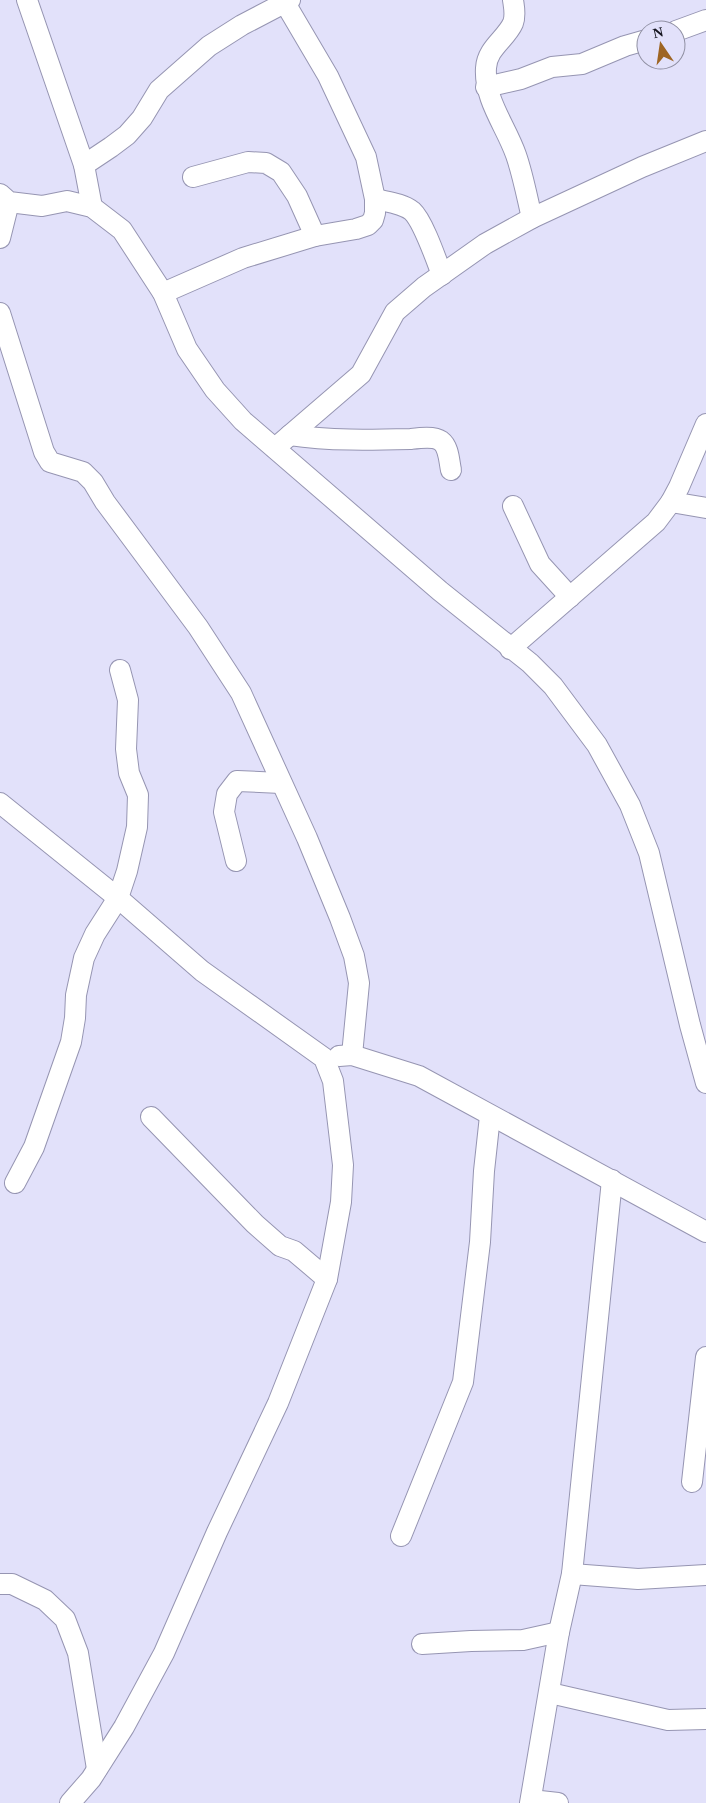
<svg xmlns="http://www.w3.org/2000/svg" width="706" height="1803" font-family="'Times New Roman',serif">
<rect width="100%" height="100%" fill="#e2e1fa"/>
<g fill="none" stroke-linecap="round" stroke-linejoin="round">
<defs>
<g id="minor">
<path d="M27 0 84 165 92 207"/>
<path d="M513 0C514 7 516 15 513 23 506 39 487 48 486 68 484 100 506 126 516 155 523 175 527 197 532 218"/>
<path d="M676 31 706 20"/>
<path d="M486 87 521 79 552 67 582 64 625 46 646 40"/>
<path d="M84 165 111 147 127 135 142 118 159 90 209 46 242 25 290 0"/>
<path d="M193 177 248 162 266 163 281 172 297 196 315 236"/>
<path d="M0 194 9 202 42 206 67 201 92 207 122 230 163 293 187 349 215 390 243 421 440 591 530 663 553 686 597 745 630 805 649 853 690 1025 706 1083"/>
<path d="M375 199C387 202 402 203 412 211 423 221 436 259 442 275"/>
<path d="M0 238 9 202"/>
<path d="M163 293 243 258 315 236 356 229 368 225 373 220 375 213V199L366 157 328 76 285 3"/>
<path d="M0 313 44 452 50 462 83 472 93 482 105 502 198 627 241 693 307 838 340 918 354 956 359 983 352 1055"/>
<path d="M290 435C330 441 370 440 411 439 419 438 434 436 441 441 449 447 449 461 451 470"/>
<path d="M275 448 361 374 395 312 424 287 485 244 532 218 642 167 706 141"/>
<path d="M671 502 706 508"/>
<path d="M513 506 540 564 570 597"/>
<path d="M510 649 656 522 671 502 679 487 706 424"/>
<path d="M0 803 118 898 202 971 324 1058 333 1081 343 1165 341 1202 327 1279 278 1403 217 1532 164 1653 124 1727 91 1779 70 1803"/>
<path d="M236 861 224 812 227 794 237 781 281 783"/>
<path d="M339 1056 352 1055 419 1076 706 1232"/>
<path d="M151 1117 255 1224 280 1246 294 1251 327 1279"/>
<path d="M15 1183 34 1147 71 1042 75 1018 76 995 84 958 95 934 118 898 127 871 137 827 138 795 129 773 126 749 128 700 120 670"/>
<path d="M692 1482 706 1357"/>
<path d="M401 1536 463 1382 480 1242 484 1171 490 1116"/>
<path d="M572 1574 638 1579 706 1575"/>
<path d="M0 1584H12L45 1600 65 1619 78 1653 97 1769"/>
<path d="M422 1644 471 1641 523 1640 559 1632"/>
<path d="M550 1693 668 1720 706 1719"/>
<path d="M531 1800 558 1803"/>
<path d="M530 1803 559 1632 572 1574 612 1180"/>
</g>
</defs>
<use href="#minor" stroke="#9695b2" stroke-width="22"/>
<use href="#minor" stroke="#fff" stroke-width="20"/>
</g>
<g transform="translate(661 45) rotate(347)"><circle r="24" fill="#e2e1fa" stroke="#9090a3"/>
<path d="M0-4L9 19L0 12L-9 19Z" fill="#9e6523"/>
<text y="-8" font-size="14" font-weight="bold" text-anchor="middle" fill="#161620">N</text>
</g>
</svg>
